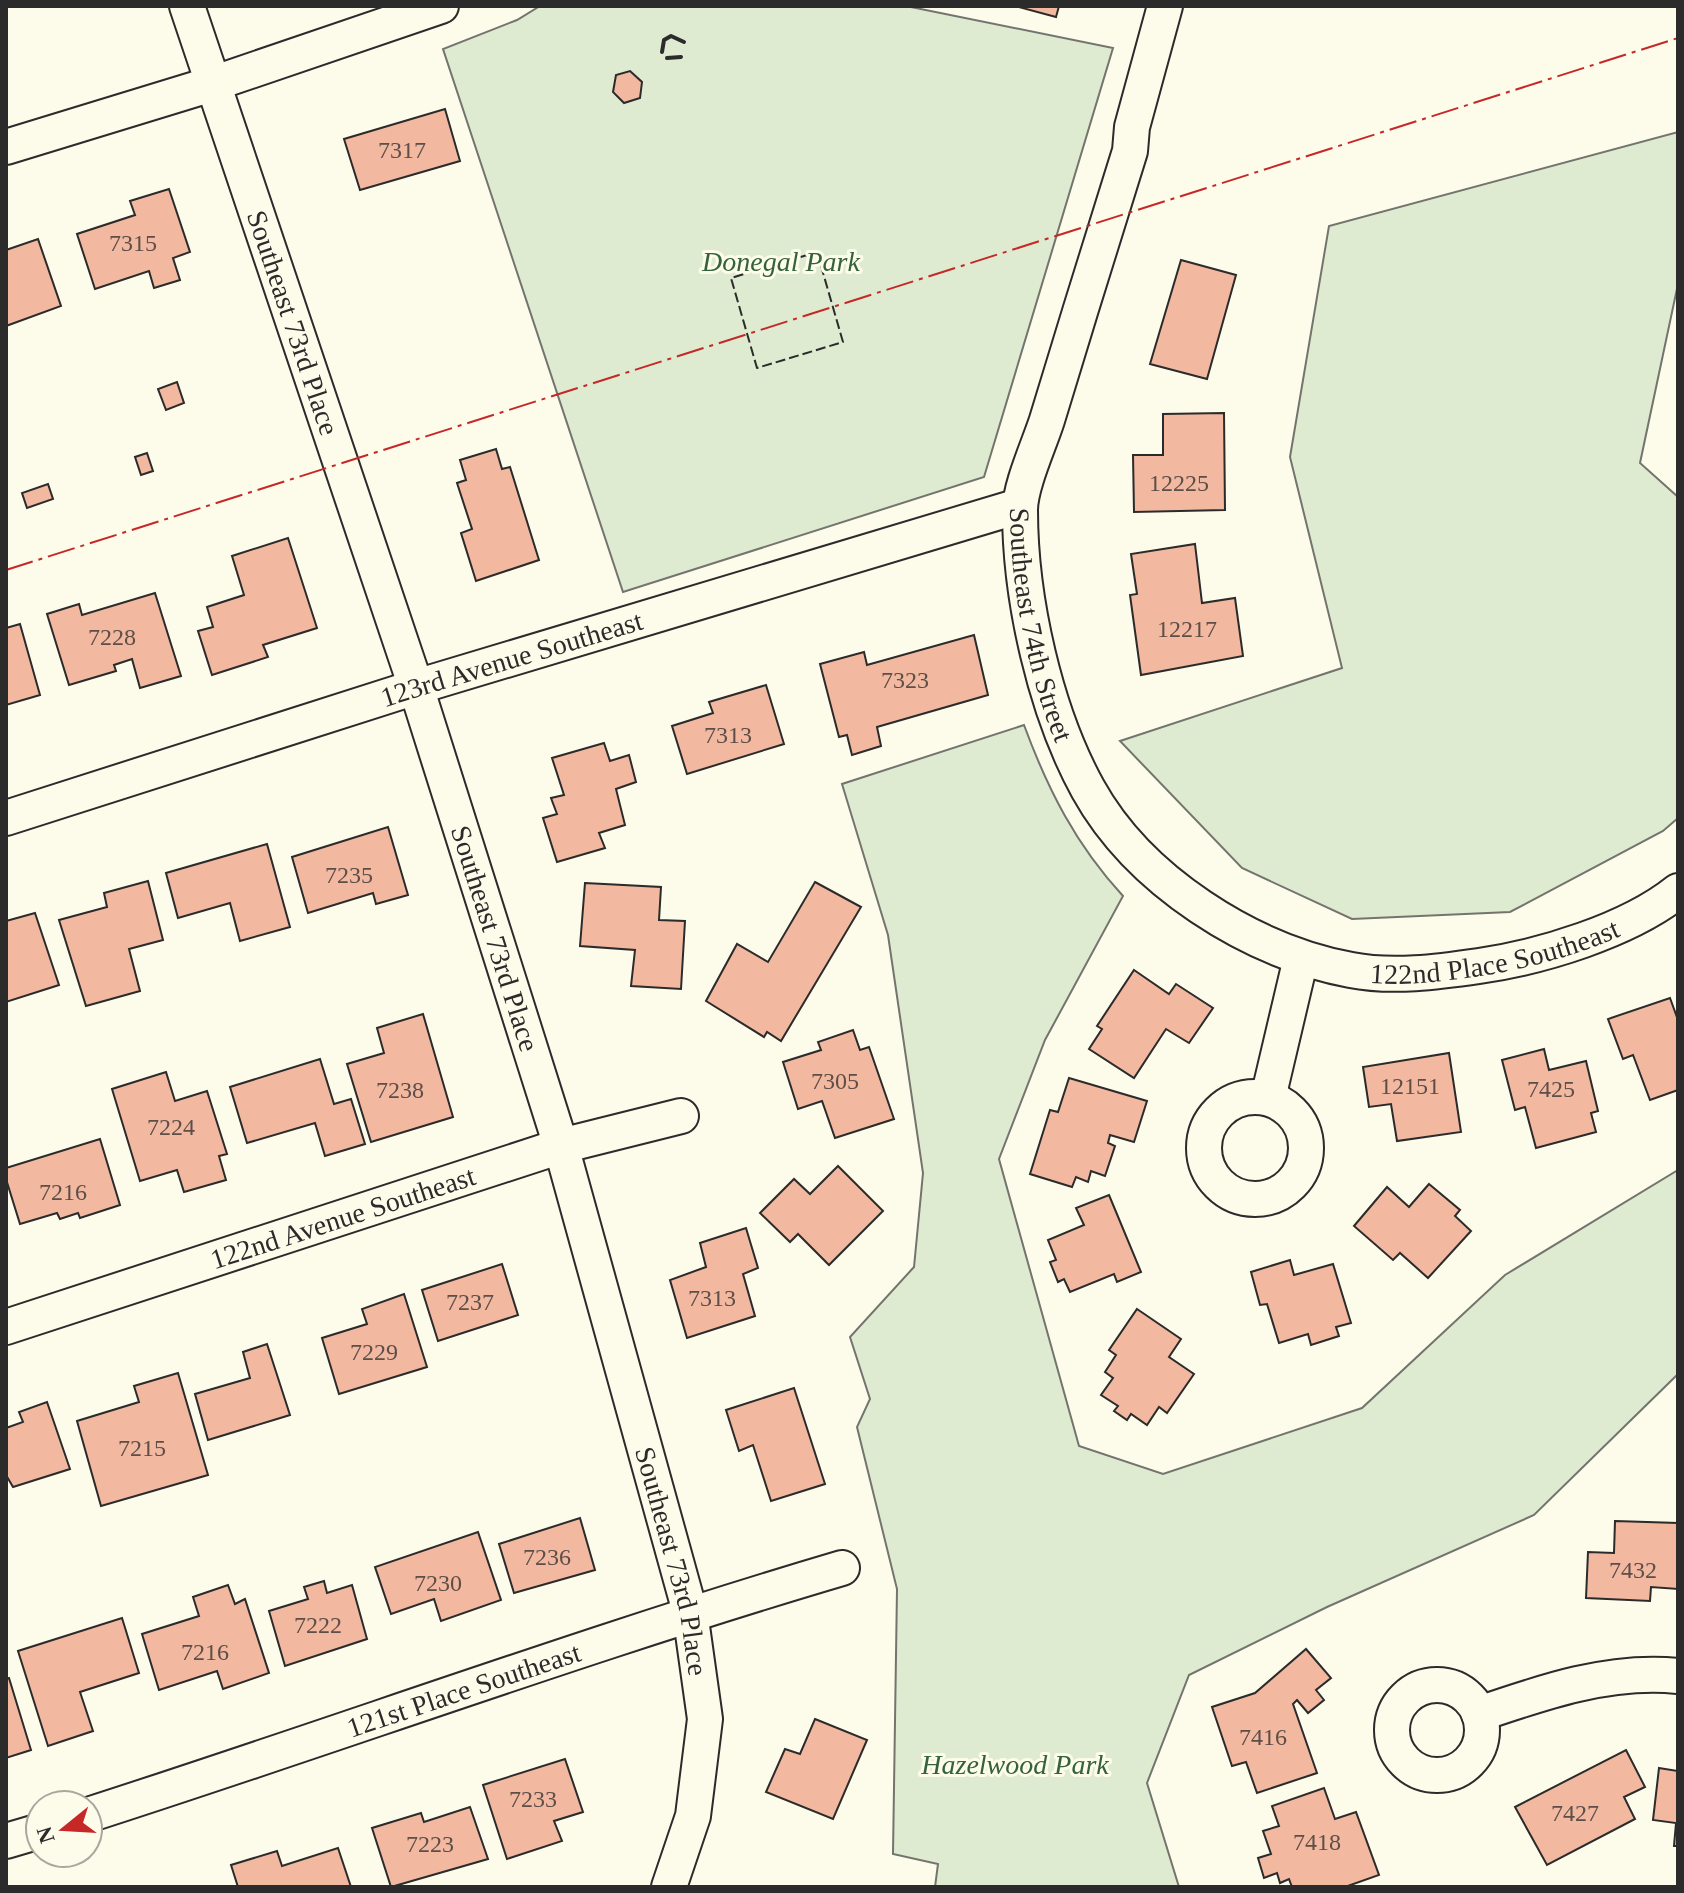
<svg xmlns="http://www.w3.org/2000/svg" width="1684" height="1893" font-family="Georgia,serif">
<rect width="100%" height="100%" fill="#fdfbea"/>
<g fill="#deebd1" stroke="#74746e" stroke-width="2">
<path d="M540 6H906L1113 48 984 477 623 592 443 49 517 20Z"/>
<path d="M1678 132V284L1640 463 1678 497V818L1663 831 1510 912 1352 919 1242 868 1120 741 1342 668 1290 457 1329 226Z"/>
<path d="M1024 725C1048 790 1076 845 1123 896L1045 1040 999 1159 1079 1446 1163 1474 1362 1408 1505 1275 1678 1170V1374L1534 1515 1327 1607 1189 1675 1147 1783 1179 1887H935L938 1864 893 1854 897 1589 857 1427 870 1399 850 1337 914 1267 923 1173 888 935 842 784Z"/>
</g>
<g fill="#f2b8a0" stroke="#2b2b2b" stroke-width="2">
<path d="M1015 6H1059L1056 17Z"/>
<path d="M630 71 642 82 640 98 624 103 613 92 616 75Z"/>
<path d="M445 109 460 161 360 190 344 139Z"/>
<path d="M169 189 190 252 173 258 180 280 154 288 149 271 95 289 77 234 135 215 130 201Z"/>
<path d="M38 239 61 306 6 326V250Z"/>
<path d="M1181 260 1236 275 1207 379 1150 364Z"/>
<path d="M177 382 184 403 166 410 158 389Z"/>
<path d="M1224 413 1225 510 1134 512 1133 455H1163V414Z"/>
<path d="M496 449 502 469 510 467 539 560 476 581 461 533 472 529 457 483 466 480 460 460Z"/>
<path d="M147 453 153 471 141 475 135 457Z"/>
<path d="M48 484 53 499 27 508 22 493Z"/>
<path d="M288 538 317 628 263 645 268 657 212 675 198 631 213 627 207 607 244 595 232 556Z"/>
<path d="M1195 544 1202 603 1235 598 1243 656 1141 675 1130 595 1137 594 1131 554Z"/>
<path d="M155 593 181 676 140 688 132 659 114 665 116 671 69 685 47 614 79 604 82 615Z"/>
<path d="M20 624 40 695 6 705V628Z"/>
<path d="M974 635 988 695 877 727 881 746 852 755 847 735 839 737 820 664 864 652 867 665Z"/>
<path d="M766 685 784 744 687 774 672 726 713 713 709 702Z"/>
<path d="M604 743 610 761 629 755 636 782 616 789 625 825 599 833 605 848 557 862 543 818 557 814 551 798 564 795 552 758Z"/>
<path d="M388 827 408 895 376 904 373 893 308 913 292 857Z"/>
<path d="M267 844 290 927 240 941 230 903 178 918 166 873Z"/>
<path d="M148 881 163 940 129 949 140 991 86 1006 59 920 107 907 104 893Z"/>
<path d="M815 882 861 907 781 1041 767 1032 764 1037 706 1001 737 944 768 962Z"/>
<path d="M585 883 661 887 659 920 685 921 681 989 631 986 635 950 580 946Z"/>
<path d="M35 913 59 985 6 1002V921Z"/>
<path d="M1134 970 1169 994 1176 984 1213 1008 1189 1043 1166 1029 1134 1078 1089 1049 1102 1029 1097 1026Z"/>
<path d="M1670 998 1678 1020V1090L1650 1100 1633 1055 1623 1059 1608 1019Z"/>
<path d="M423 1014 453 1117 371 1142 347 1064 384 1053 377 1028Z"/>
<path d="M853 1030 860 1050 869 1047 894 1119 835 1138 822 1101 798 1109 783 1062 821 1050 818 1042Z"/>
<path d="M1544 1049 1549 1070 1586 1061 1598 1111 1591 1113 1596 1132 1536 1148 1525 1107 1515 1110 1502 1060Z"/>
<path d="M1449 1053 1461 1132 1397 1141 1391 1104 1369 1107 1363 1067Z"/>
<path d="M320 1059 334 1104 351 1099 365 1144 325 1156 315 1123 247 1143 230 1087Z"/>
<path d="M166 1072 175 1101 207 1091 227 1154 219 1156 226 1180 184 1192 177 1170 140 1181 112 1089Z"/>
<path d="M1069 1078 1147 1101 1134 1142 1110 1135 1108 1143 1115 1146 1105 1176 1091 1171 1088 1182 1076 1177 1072 1187 1030 1174 1050 1110 1058 1112Z"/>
<path d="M100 1139 120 1205 80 1218 78 1213 60 1219 57 1213 20 1224 6 1179V1168Z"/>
<path d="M838 1166 883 1211 829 1265 798 1234 790 1242 760 1213 794 1179 810 1194Z"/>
<path d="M1429 1184 1460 1210 1455 1216 1471 1231 1428 1278 1400 1253 1393 1260 1354 1226 1387 1187 1409 1207Z"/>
<path d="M1109 1195 1141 1272 1117 1282 1114 1274 1070 1292 1064 1279 1058 1282 1050 1262 1056 1260 1048 1240 1084 1225 1076 1208Z"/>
<path d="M746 1228 758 1268 743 1274 755 1316 687 1338 670 1280 706 1267 700 1243Z"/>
<path d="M1290 1260 1294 1275 1333 1264 1351 1323 1336 1327 1339 1336 1311 1345 1308 1334 1279 1343 1267 1304 1260 1305 1251 1272Z"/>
<path d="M502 1264 518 1315 438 1341 422 1290Z"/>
<path d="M404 1294 427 1367 339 1394 322 1338 367 1324 362 1309Z"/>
<path d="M1137 1309 1181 1339 1169 1357 1194 1374 1167 1413 1159 1407 1147 1425 1131 1414 1127 1420 1114 1411 1118 1406 1101 1395 1113 1378 1105 1372 1116 1355 1109 1350Z"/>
<path d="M267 1344 290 1415 208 1440 195 1394 250 1378 243 1352Z"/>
<path d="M178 1373 208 1475 101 1506 77 1421 139 1402 134 1386Z"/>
<path d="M794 1388 825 1484 771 1501 753 1445 739 1451 726 1410Z"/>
<path d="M47 1402 70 1469 13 1487 6 1475V1428L23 1422 19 1412Z"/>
<path d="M580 1518 595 1570 514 1593 499 1544Z"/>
<path d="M1615 1521 1678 1523V1589L1651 1587 1650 1601 1586 1598 1588 1552 1614 1553Z"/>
<path d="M478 1532 501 1600 441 1621 434 1599 391 1614 375 1567Z"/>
<path d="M324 1581 327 1593 352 1585 367 1639 285 1666 269 1611 308 1599 304 1587Z"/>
<path d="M228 1585 235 1604 245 1599 269 1673 223 1689 217 1671 159 1690 142 1634 199 1616 193 1597Z"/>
<path d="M122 1618 139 1673 80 1692 93 1731 48 1746 18 1651Z"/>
<path d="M1306 1649 1331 1678 1316 1690 1324 1700 1308 1713 1297 1700 1293 1704 1317 1773 1257 1793 1246 1762 1232 1766 1212 1707 1255 1693Z"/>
<path d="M9 1678 31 1750 6 1758V1679Z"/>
<path d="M815 1719 867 1740 833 1819 766 1792 785 1749 800 1754Z"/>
<path d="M1626 1750 1645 1787 1624 1797 1635 1819 1547 1865 1515 1807Z"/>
<path d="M565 1759 583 1812 554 1821 562 1841 507 1859 483 1785Z"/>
<path d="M1659 1768 1678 1771V1846H1674L1676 1823 1653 1820Z"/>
<path d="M1324 1788 1335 1819 1356 1812 1379 1875 1345 1887H1292L1289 1879 1280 1883 1277 1873 1264 1878 1258 1858 1271 1854 1263 1831 1279 1826 1272 1806Z"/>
<path d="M470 1807 488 1859 391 1887 372 1828 421 1813 424 1822Z"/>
<path d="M338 1848 351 1887H238L231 1865 277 1851 282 1866Z"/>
</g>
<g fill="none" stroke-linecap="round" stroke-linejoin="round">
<defs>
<g id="minor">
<path id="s1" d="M187 6 416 687 561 1146 690 1612 705 1719 693 1816 669 1887"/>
<path id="s2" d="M1165 6 1132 127 1130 151C1102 241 1074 330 1047 420 1039 445 1020 486 1020 510 1020 599 1045 711 1088 789 1139 881 1250 951 1351 970 1392 978 1438 972 1479 966 1541 957 1628 931 1678 891"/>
<path d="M6 147 212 84 441 6"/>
<path id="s3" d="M6 818 416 687 1019 506"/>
<circle cx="1255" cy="1148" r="51"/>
<path d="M1268 1098 1301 958"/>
<path id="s4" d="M6 1327 561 1146 681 1116"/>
<circle cx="1437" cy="1730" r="45"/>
<path d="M1479 1714C1543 1692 1610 1669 1678 1676"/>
<path id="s5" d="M88 1815C340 1734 588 1643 842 1568"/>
<path d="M6 1841 40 1831"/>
</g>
</defs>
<use href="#minor" stroke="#2b2b2b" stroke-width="38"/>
<use href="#minor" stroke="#fdfbea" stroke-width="34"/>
<path stroke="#2b2b2b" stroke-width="2" stroke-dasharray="10 4" stroke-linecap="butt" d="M817 252 843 342 757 368 731 278Z"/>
<g stroke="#2b2b2b" stroke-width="4">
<path d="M662 52 664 40 671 36 684 42"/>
<path d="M667 58 681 57"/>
</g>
<path stroke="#c62828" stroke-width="2" stroke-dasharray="28 6 4 6" stroke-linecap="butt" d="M6 570 1678 38"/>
</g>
<g text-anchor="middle" stroke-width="6" stroke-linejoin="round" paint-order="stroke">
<g font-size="24" fill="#5d4e48">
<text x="402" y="158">7317</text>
<text x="133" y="251">7315</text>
<text x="1179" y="491">12225</text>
<text x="1187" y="637">12217</text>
<text x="112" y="645">7228</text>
<text x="905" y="688">7323</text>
<text x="728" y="743">7313</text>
<text x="349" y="883">7235</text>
<text x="835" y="1089">7305</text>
<text x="1410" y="1094">12151</text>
<text x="1551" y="1097">7425</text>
<text x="400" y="1098">7238</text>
<text x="171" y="1135">7224</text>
<text x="63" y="1200">7216</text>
<text x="712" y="1306">7313</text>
<text x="470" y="1310">7237</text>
<text x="374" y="1360">7229</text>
<text x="142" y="1456">7215</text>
<text x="547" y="1565">7236</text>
<text x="1633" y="1578">7432</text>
<text x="438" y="1591">7230</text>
<text x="318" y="1633">7222</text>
<text x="205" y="1660">7216</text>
<text x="1263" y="1745">7416</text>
<text x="533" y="1807">7233</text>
<text x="1575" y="1821">7427</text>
<text x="1317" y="1850">7418</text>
<text x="430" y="1852">7223</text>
</g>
<g font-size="28" font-style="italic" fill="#34623c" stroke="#fdfbea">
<text x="781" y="271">Donegal Park</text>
<text x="1015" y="1774">Hazelwood Park</text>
</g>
<g font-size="28" fill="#2b2b2b" stroke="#fdfbea">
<text dy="10" stroke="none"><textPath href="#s1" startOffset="334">Southeast 73rd Place</textPath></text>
<text dy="10" stroke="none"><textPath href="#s2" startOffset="642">Southeast 74th Street</textPath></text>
<text dy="10" stroke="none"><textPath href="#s3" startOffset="530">123rd Avenue Southeast</textPath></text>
<text dy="10" stroke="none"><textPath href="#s1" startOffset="982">Southeast 73rd Place</textPath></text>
<text dy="10" stroke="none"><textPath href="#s2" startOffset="1290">122nd Place Southeast</textPath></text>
<text dy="10" stroke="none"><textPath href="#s4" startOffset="354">122nd Avenue Southeast</textPath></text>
<text dy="10" stroke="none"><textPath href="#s1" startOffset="1630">Southeast 73rd Place</textPath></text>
<text dy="10" stroke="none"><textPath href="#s5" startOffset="396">121st Place Southeast</textPath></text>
</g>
</g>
<rect width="1684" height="1893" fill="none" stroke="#2b2b2b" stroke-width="16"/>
<g transform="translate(64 1829) rotate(252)"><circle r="38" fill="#fdfbea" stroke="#a9a89e" stroke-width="2"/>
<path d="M0-6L14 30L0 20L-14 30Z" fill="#c62828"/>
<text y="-12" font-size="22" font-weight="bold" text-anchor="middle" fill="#2b2b2b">N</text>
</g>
</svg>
